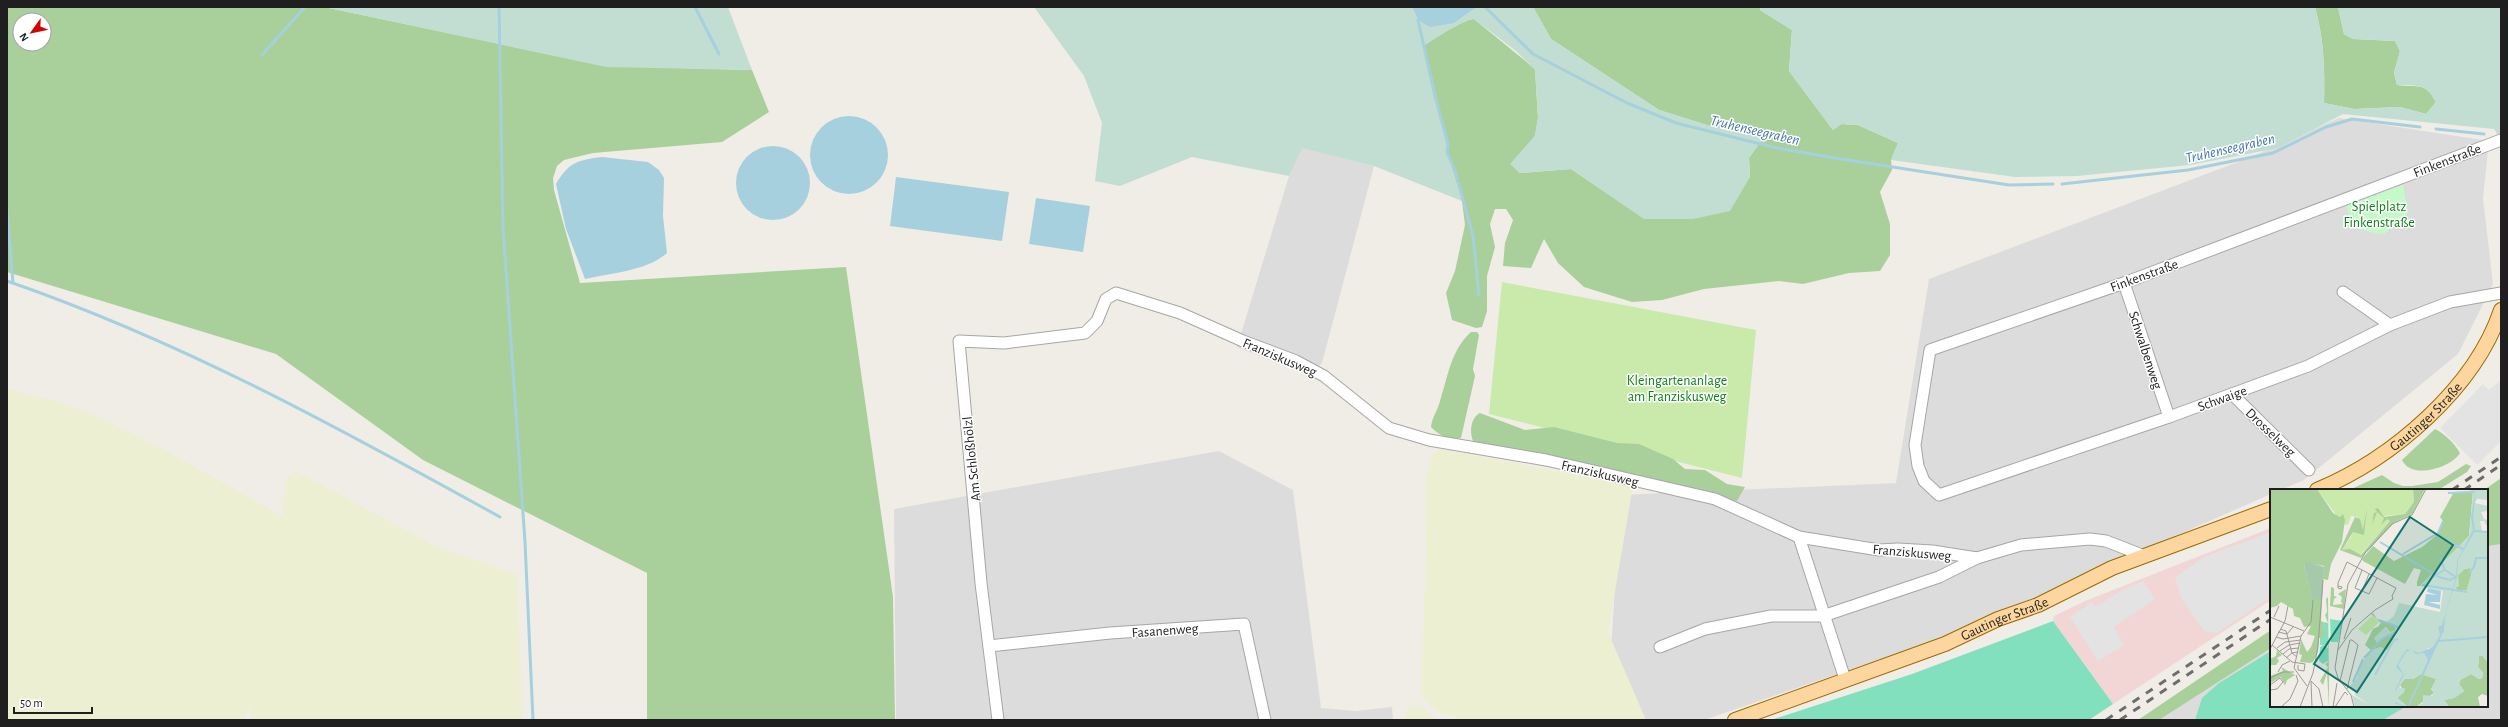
<svg xmlns="http://www.w3.org/2000/svg" width="2508" height="727" font-family="'Alegreya Sans',sans-serif">
<rect width="100%" height="100%" fill="#f0ede6"/>
<g fill="#dddcdc">
<path d="M2339 118 2489 141 2483 198 2493 284 2458 354 2304 480 2281 490H2271V494L1947 636 1704 720H1640L1610 665 1621 495 1896 483 1929 279 2251 157Z"/>
<path d="M1301 147 1374 166 1322 363 1308 375 1237 347 1289 176Z"/>
<path d="M1219 451 1293 490 1321 708 1356 711 1392 707 1393 720H896L894 509Z"/>
<path d="M2501 538V720H2159L2271 643V706H2487V540Z"/>
</g>
<path fill="#f1d6d5" d="M2271 528V600L2113 704 2053 621 2054 616 2085 601Z"/>
<g fill="#ecefd1">
<path d="M7 389 66 404 118 426 163 449 282 516 287 476 296 471 439 548 517 575 523 720H250L252 702 244 720H7Z"/>
<path d="M1440 449 1633 486 1608 632 1646 720H1461L1437 711 1421 696 1426 554 1425 483 1432 454Z"/>
<path d="M1421 706 1434 717 1440 720H1404L1409 707Z"/>
</g>
<path fill="#c9eaab" d="M1502 282 1756 330 1742 478 1489 414Z"/>
<g fill="#a9d09a" fill-rule="evenodd">
<path d="M7 7H324L606 66 752 70 769 112 722 142 593 153 564 160 557 166 553 178 554 190 580 283 846 267 893 597 895 720H647V573L423 460 276 354 7 272ZM20 20H44V44H20Z"/>
<path d="M1533 7H1761L1760 10 1792 30 1789 71 1833 130 1841 124 1858 125 1898 143 1891 160 1892 170 1880 192 1890 224V255L1880 271 1849 273 1803 284 1779 281 1704 289 1662 300 1632 302 1584 287 1558 263 1544 239 1531 268 1503 266 1505 243 1513 220 1506 209H1495L1490 224 1495 247 1487 276V311L1482 327 1476 328 1452 320 1446 293 1455 271 1465 225 1462 201 1447 152 1448 144 1424 45C1434 39 1464 19 1474 19L1535 69 1538 118 1535 136 1511 164 1520 173 1571 169 1645 219H1693L1750 177 1749 158 1763 138 1710 126 1659 110 1551 39Z"/>
<path d="M2315 7H2338L2344 34 2353 39 2395 41 2400 51 2394 73 2397 85C2418 88 2425 81 2436 102L2426 114 2400 107 2354 109 2324 103C2325 70 2324 39 2315 7Z"/>
<path d="M1471 332H1477L1479 335 1473 369 1475 376 1461 438C1448 440 1440 436 1431 427 1432 417 1438 410 1440 401 1448 376 1451 350 1471 332Z"/>
<path d="M1480 413 1525 430 1554 427 1617 443 1639 444 1673 459 1685 469 1705 470 1727 484 1745 487 1737 501 1686 491 1474 443C1469 434 1470 418 1480 413Z"/>
<path d="M2435 429C2445 434 2454 443 2460 453 2451 468 2411 480 2402 460Z"/>
<path d="M2466 464 2471 466 2467 472 2438 490H2349L2382 475 2394 483 2403 486H2412L2438 482Z"/>
<path d="M2501 478V544L2487 546V490H2484Z"/>
<path d="M2271 630V648L2159 720H2138Z"/>
</g>
<g fill="#c2ded2">
<path d="M324 7H728L752 70 606 67Z"/>
<path d="M1034 7H1412L1418 20 1454 23 1477 7H1533L1551 39 1659 110 1710 126 1763 138 1749 158 1750 177 1730 211 1693 219H1644L1571 169 1520 173 1510 164 1535 136 1538 118 1535 70 1516 51 1474 19C1464 19 1434 39 1424 46L1448 144 1447 152 1462 201 1374 166 1302 148 1289 176 1192 157 1120 186 1095 181 1102 123 1084 76Z"/>
<path d="M1761 7H2315C2324 39 2325 70 2324 103L2354 109 2400 107 2426 114 2436 102C2425 81 2418 87 2397 85L2394 73 2400 51 2395 41 2353 39 2344 34 2338 7H2501V140L2494 129 2343 114 2278 148 2190 165 2077 176 2015 177 1891 160 1898 143 1858 125 1841 124 1833 130 1789 71 1792 30 1760 10Z"/>
</g>
<path fill="#c3fac8" d="M2403 185 2408 213 2384 234C2358 231 2357 230 2346 206Z"/>
<g fill="#83e0be">
<path d="M2053 621 2113 704 2089 720H1771L1912 674Z"/>
<path d="M2271 651V706H2407L2383 720H2195L2202 698 2219 683Z"/>
</g>
<g fill="#e3e3e3">
<path d="M2501 380V441L2477 465 2440 428 2483 384 2489 390Z"/>
<path d="M2271 532V597L2217 633 2204 631 2181 598 2175 577 2204 557Z"/>
<path d="M2143 581 2155 599 2114 627 2124 645 2098 661 2070 617 2092 602 2096 607 2121 591Z"/>
</g>
<g fill="#a6d0de">
<path d="M1412 7H1477L1454 23 1430 27 1418 20Z"/>
<circle cx="849" cy="155" r="39"/>
<circle cx="773" cy="183" r="37"/>
<path d="M602 157 648 162 659 170 664 178 663 216 667 253C647 271 611 273 585 279L566 229 556 184C569 162 578 160 602 157Z"/>
<path d="M896 177 1009 192 1002 241 890 226Z"/>
<path d="M1036 198 1090 206 1083 252 1029 244Z"/>
</g>
<g fill="none" stroke-linecap="round" stroke-linejoin="round">
<g stroke="#a6d0de" stroke-width="3">
<path d="M499 7 503 227 525 542 533 720"/>
<path d="M695 7 719 54"/>
<path d="M1485 7 1533 54 1627 103 1676 123 1777 148 1841 159 2009 185 2053 184"/>
<path d="M1418 20 1435 96 1448 144 1447 152 1455 171 1473 236 1479 295"/>
<path d="M262 55 305 7"/>
<path d="M2436 129 2484 134"/>
<path d="M2062 184 2188 170 2273 153 2326 127 2352 119 2420 127"/>
<path d="M7 209 13 283"/>
<path d="M7 281C181 341 339 428 500 517"/>
</g>
<defs>
<g id="minor">
<path d="M2501 140 2124 283 1930 350 1915 445 1918 466 1924 481 1939 495 2169 417 2308 366 2390 325 2450 302 2501 293"/>
<path d="M2124 283 2169 417"/>
<path d="M2343 292 2390 325"/>
<path d="M2232 394 2309 470"/>
<path d="M1799 537 1845 679"/>
<path d="M989 646 1110 633 1244 624 1265 720"/>
<path d="M1660 647 1705 629 1771 616H1823L1939 577 1977 558"/>
<path d="M998 720 981 583 959 341 1004 343 1085 333 1097 321 1106 299 1116 293 1180 313 1243 341 1296 361 1324 376 1389 428 1429 440 1546 460 1715 499 1799 537 1879 550 1898 549 1932 551 1977 558 2021 545 2090 539 2106 541 2142 555"/>
</g>
<g id="major">
<path id="s1" d="M2317 490C2392 459 2475 388 2501 310"/>
<path id="s2" d="M1735 720 1945 644 1998 619 2038 605 2112 568 2271 509"/>
</g>
</defs>
<use href="#minor" stroke="#a6a6a6" stroke-width="13"/>
<use href="#major" stroke="#9b6a00" stroke-width="16"/>
<use href="#minor" stroke="#fff" stroke-width="11"/>
<use href="#major" stroke="#fcd69e" stroke-width="14"/>
<g stroke="#6d6d6d" stroke-width="3" stroke-dasharray="8 8" stroke-linecap="butt">
<path d="M2452 490 2501 457"/>
<path d="M2464 490 2501 465"/>
<path d="M2106 720 2271 610"/>
<path d="M2120 720 2271 619"/>
</g>
</g>
<g text-anchor="middle" stroke-width="3" stroke-linejoin="round" paint-order="stroke">
<g font-size="14" fill="#1f1f1f" stroke="#fff">
<text transform="translate(2447 160) rotate(-21)" y="5">Finkenstraße</text>
<text transform="translate(2144 275) rotate(-20)" y="5">Finkenstraße</text>
<text transform="translate(2146 350) rotate(72)" y="5">Schwalbenweg</text>
<text transform="translate(1280 357) rotate(23)" y="5">Franziskusweg</text>
<text transform="translate(2222 398) rotate(-20)" y="5">Schwaige</text>
<text dy="5" stroke="none"><textPath href="#s1" startOffset="132">Gautinger Straße</textPath></text>
<text transform="translate(2271 432) rotate(44)" y="5">Drosselweg</text>
<text transform="translate(971 459) rotate(-96)" y="5">Am Schloßhölzl</text>
<text transform="translate(1600 473) rotate(13)" y="5">Franziskusweg</text>
<text transform="translate(1912 552) rotate(5)" y="5">Franziskusweg</text>
<text dy="5" stroke="none"><textPath href="#s2" startOffset="288">Gautinger Straße</textPath></text>
<text transform="translate(1165 630) rotate(-4)" y="5">Fasanenweg</text>
</g>
<g font-size="14" fill="#0b8017" stroke="#fff">
<text x="2379" y="211">Spielplatz<tspan x="2379" dy="16">Finkenstraße</tspan></text>
<text x="1677" y="385">Kleingartenanlage<tspan x="1677" dy="16">am Franziskusweg</tspan></text>
</g>
<g font-size="15" font-style="italic" fill="#4776a8" stroke="#fff">
<text transform="translate(1755 130) rotate(13)" y="5">Truhenseegraben</text>
<text transform="translate(2230 148) rotate(-13)" y="5">Truhenseegraben</text>
</g>
</g>
<g transform="translate(2270 489)">
<rect width="218" height="218" fill="#f0ede6"/>
<path d="M47 0H143L144 13 135 25 114 27 120 32 90 66 81 61H72L81 48 88 28 81 27 78 36 73 35ZM102 127 109 133 96 146 88 140Z" fill="#c9eaab"/>
<path d="M0 0H47L63 24 70 28 73 25 75 31 72 53 61 75 58 91 53 90 54 77 39 74 34 76 41 104 52 111 51 132 53 133 54 142V149H49L48 163 43 173 40 174 30 173 32 166 29 165 31 150 37 163 41 158 45 147 37 145 41 137 34 138 30 129 24 127 23 120 11 113 7 117 0 119ZM143 0H155L142 25 125 33 91 69 70 61 85 28 90 30 93 41 97 19 94 46 83 43 72 61 80 60 91 66 120 32 117 30 111 36 114 29 107 23 102 36 104 24 107 23 105 20 108 19 114 28 135 25 144 13ZM203 2 199 47 150 97H147V93L151 81 144 79 135 95 93 72 92 70 103 57 124 72 152 58 168 45 173 32 170 28 184 3ZM200 79 202 83 197 101H188L185 99 188 86 194 80ZM61 98 64 99V107L67 108 64 110 63 116 73 115 71 113 72 108 68 105 76 100 74 120 60 117ZM58 108 59 196V218L57 184 53 196 50 192 58 178 55 175 58 173V134L55 126 57 123 56 110ZM103 124 107 130 126 138 125 142 120 143 116 138 107 153 121 145 125 146 118 162 110 158 102 162 95 156 103 140 109 137 110 134 113 136 101 125ZM7 161 12 166 7 169 9 172 6 176H0V170L6 167ZM209 167H213L218 174V207L212 205 208 208 210 218H179L174 211 184 209 194 202 189 195 190 191 201 185 209 190 212 189 213 184 208 178ZM11 178 25 186 17 191 15 197 11 188 0 194V187L13 182ZM151 185 167 190 161 200 164 204 146 218H138L127 209 134 203 130 196 135 189 143 190Z" fill="#a9d09a"/>
<path d="M201 0H218V11L207 10 205 14 218 17V22L211 23 214 30 218 31V40L214 32H210L212 42H218V174L213 167H209L208 178 213 184 212 189 209 190 201 185 190 191 189 195 194 202 184 209 174 211 179 218H146L153 214V206L162 207 164 204 161 200 166 190 151 185 143 190H135L130 196V199H135L134 203 127 209 138 218H85L82 206 98 215 85 206V202L79 198 87 189 89 178 101 161 110 158 118 162 125 146 121 145 107 154 104 149 115 138 120 143 126 142V138L115 134 124 127 129 114 170 123 173 102 150 97 199 47 203 3 199 2ZM200 79 202 83 197 101H188L185 99 189 97 188 86 194 80ZM158 159H165L160 171 154 164Z" fill="#c2ded2" fill-rule="evenodd"/>
<path d="M36 72 54 78 52 111 42 109 34 76Z" fill="#a6c9ac"/>
<path d="M60 130 73 132 68 153H61ZM53 133 58 134V156H54L58 159V172L53 175 49 172 50 158 53 156H50V149H54Z" fill="#83e0be"/>
<path d="M206 0 203 29 205 42 188 71 187 88 175 126 174 141 139 218 125 215V201L133 185 126 178 129 172 137 160 149 164 163 158 170 146 168 138 172 136 186 88 187 72 203 41 201 28ZM141 161 146 165 154 164 158 171 137 218 125 213V203L134 186 128 176 137 162ZM158 99 171 102 170 113H158L170 116V120L154 116 156 105 168 106 157 103Z" fill="#a6d0de" fill-rule="evenodd"/>
<path fill="none" stroke="#a6d0de" stroke-width="2" d="M178 4 204 3M205 42 218 43M166 46 193 60M110 53 169 88 180 91 186 88M133 65 168 44 173 32M170 69 175 81 186 88M199 84 204 78 206 69H218M160 90 174 81M152 96 197 103M109 131 128 138M169 152 218 148M94 169 112 150 126 143M105 186 124 151 128 150M83 193 93 170"/>
<path fill="none" stroke="#9c9b96" stroke-width="1" d="M92 81 85 99 99 105 107 89M68 97 72 98 71 100 68 99V94L77 73 126 99 122 107 123 110 105 121 82 141 68 161M92 102 99 85M0 128 34 142M4 128 9 117M10 140 16 142 22 164 27 168M8 143 17 145 23 138M6 148 13 150 31 147M74 150 81 129M2 156 22 173 35 175 34 182 28 181V176M7 159 15 153 31 151M0 160 15 132 18 117M10 162 19 156 30 154M13 165 19 160 29 159M16 169 22 164 28 163M8 183 12 176 20 172M0 189 13 183H24M41 192 49 200 53 218M41 192 42 218M70 192 80 151H82L88 156 77 200M0 196 10 189 13 193 7 200 0 201M37 197 24 179 31 147 41 133 43 111M11 218 20 210 28 192 26 186M30 218 43 184 48 157 53 91M63 218 67 194M65 218 75 203 78 206M84 218 81 206 68 189 65 179 78 95 95 64 122 35 142 26 156 0"/>
<path fill="#0f766e" fill-opacity="0.15" stroke="#0f766e" stroke-width="2" d="M140 28 183 56 87 203 44 175Z"/>
<rect width="218" height="218" fill="none" stroke="#1f1f1f" stroke-width="2"/>
</g>
<rect width="2508" height="727" fill="none" stroke="#1f1f1f" stroke-width="16"/>
<g transform="translate(32 32) rotate(237)"><circle r="19" fill="#ffffff" stroke="#a5a5a5"/>
<path d="M0-3L7 15L0 10L-7 15Z" fill="#cf0400"/>
<text y="-6" font-size="11" font-weight="bold" text-anchor="middle" fill="#1f1f1f">N</text>
</g>
<path d="M14 707v6h78v-6" fill="none" stroke="#1f1f1f" stroke-width="2"/>
<text x="20" y="707" font-size="12" fill="#1f1f1f" stroke="#ffffff" stroke-width="3" paint-order="stroke">50 m</text>
</svg>
